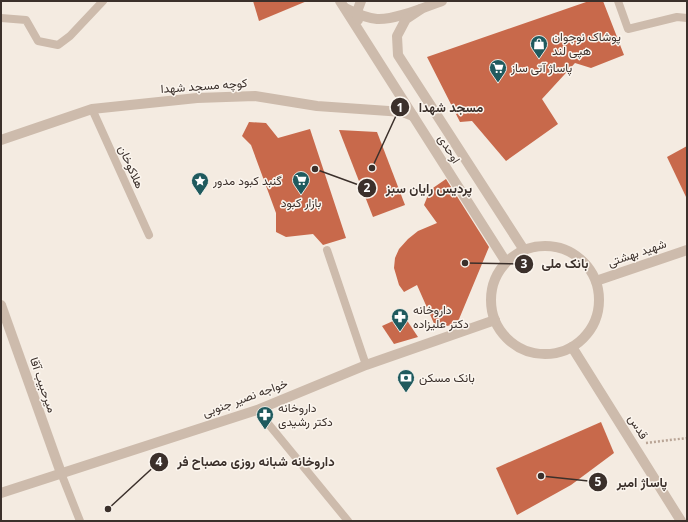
<svg xmlns="http://www.w3.org/2000/svg" width="688" height="522" font-family="'Noto Sans',Vazirmatn,sans-serif">
<rect width="100%" height="100%" fill="#f4ebe1"/>
<g fill="#c8694b">
<path d="M253 1H307L259 21Z"/>
<path d="M589 1H603L624 55 591 68 575 63 542 99 558 124 506 161 472 121 460 122 427 57Z"/>
<path d="M249 122 266 123 278 138 310 129 346 238 323 245 313 234 286 237 276 232V213L251 145 242 136Z"/>
<path d="M339 130 377 132 405 205 373 217Z"/>
<path d="M687 146V199L667 157Z"/>
<path d="M446 179 489 247 457 324 436 328 417 285 404 292 399 285 394 268 395 258 399 249 408 239 418 231 437 223 424 205 430 190Z"/>
<path d="M404 316 418 337 394 344 382 326Z"/>
<path d="M601 422 614 453 571 485 517 515 496 468Z"/>
</g>
<g fill="none" stroke-linecap="round" stroke-linejoin="round">
<path stroke="#b9a596" stroke-width="2.5" stroke-dasharray="2 2" stroke-linecap="butt" d="M646 443 687 438"/>
<g stroke="#cdbbac" stroke-width="8">
<path d="M618 1 628 29 677 17 687 18"/>
<path d="M1 18 26 20 38 41 58 45 70 36 103 1"/>
<path d="M92 109 149 235"/>
<path d="M327 250 366 365"/>
<path d="M257 410 348 521"/>
<path d="M61 473 80 521"/>
</g>
<path stroke="#cdbbac" stroke-width="10" d="M1 140 92 109 197 98 255 96 317 106 403 112 413 116"/>
<g stroke="#cdbbac" stroke-width="10">
<path d="M340 1 506 262"/>
<path d="M345 8C355 13 366 18 377 19 395 20 425 7 442 1"/>
<path d="M421 9 406 19 397 36 398 55 524 250"/>
<path d="M358 20V9L361 1"/>
<circle cx="545" cy="300" r="54"/>
<path d="M596 281 687 250"/>
<path d="M1 305 61 473"/>
<path d="M572 347 681 521"/>
<path d="M1 493 257 410 366 365 495 320"/>
</g>
</g>
<defs>
<symbol id="shop-pin" viewBox="-11 -11 22 30"><path d="M0 17L-7.5 6A9.5 9.5 0 1 1 7.5 6Z" fill="#1f5a5e" stroke="#fbf5ee"/><path d="M-5-2.5h2.3a2.7 3.5 0 0 1 5.4 0H5L5.5 6h-11ZM-1.5-2.5h3a1.5 2.3 0 0 0-3 0Z" fill="#fff"/></symbol>
<symbol id="supermarket-pin" viewBox="-11 -11 22 30"><path d="M0 17L-7.5 6A9.5 9.5 0 1 1 7.5 6Z" fill="#1f5a5e" stroke="#fbf5ee"/><path d="M-6-5.5h2.5l.6 2H6L4.5 2H-2.5L-4.4-4H-6ZM-1.5 3.2a1.3 1.3 0 1 0 .1 0ZM3 3.2a1.3 1.3 0 1 0 .1 0Z" fill="#fff"/></symbol>
<symbol id="sight-pin" viewBox="-11 -11 22 30"><path d="M0 17L-7.5 6A9.5 9.5 0 1 1 7.5 6Z" fill="#1f5a5e" stroke="#fbf5ee"/><path d="M0-6L1.8-2.2L6-1.7L2.9 1.2L3.7 5.4L0 3.3L-3.7 5.4L-2.9 1.2L-6-1.7L-1.8-2.2Z" fill="#fff"/></symbol>
<symbol id="pharmacy-pin" viewBox="-11 -11 22 30"><path d="M0 17L-7.5 6A9.5 9.5 0 1 1 7.5 6Z" fill="#1f5a5e" stroke="#fbf5ee"/><path d="M-2-6h4v4h4v4h-4v4h-4v-4h-4v-4h4Z" fill="#fff"/></symbol>
<symbol id="bank-pin" viewBox="-11 -11 22 30"><path d="M0 17L-7.5 6A9.5 9.5 0 1 1 7.5 6Z" fill="#1f5a5e" stroke="#fbf5ee"/><path d="M-6-4H6V4H-6ZM0-2.3a2.3 2.3 0 1 0 0 4.6a2.3 2.3 0 1 0 0-4.6Z" fill="#fff"/></symbol>
</defs>
<g fill-rule="evenodd">
<use href="#shop-pin" x="529" y="34" width="20" height="27"/>
<use href="#supermarket-pin" x="488" y="58" width="20" height="27"/>
<use href="#supermarket-pin" x="291" y="170" width="20" height="27"/>
<use href="#sight-pin" x="190" y="171" width="20" height="27"/>
<use href="#pharmacy-pin" x="390" y="307" width="20" height="27"/>
<use href="#bank-pin" x="396" y="368" width="20" height="27"/>
<use href="#pharmacy-pin" x="255" y="405" width="20" height="27"/>
</g>
<g text-anchor="middle" stroke-width="3" stroke-linejoin="round" paint-order="stroke">
<g font-size="12" fill="#3b302b" stroke="#fbf5ee" text-anchor="start">
<text x="552" y="41">پوشاک نوجوان<tspan x="552" dy="14">هپی لند</tspan></text>
<text x="511" y="72">پاساژ آتی ساز</text>
<text x="213" y="185">گنبد کبود مدور</text>
<text x="301" y="207" text-anchor="middle">بازار کبود</text>
<text x="413" y="314">داروخانه<tspan x="413" dy="14">دکتر علیزاده</tspan></text>
<text x="419" y="382">بانک مسکن</text>
<text x="278" y="412">داروخانه<tspan x="278" dy="14">دکتر رشیدی</tspan></text>
</g>
<g font-size="12" fill="#3b302b" stroke="#fbf5ee">
<text transform="translate(204 86) rotate(-4)" y="4">کوچه مسجد شهدا</text>
<text transform="translate(449 149) rotate(58)" y="4">اوحدی</text>
<text transform="translate(131 167) rotate(66)" y="4">هلاکوخان</text>
<text transform="translate(637 253) rotate(-19)" y="4">شهید بهشتی</text>
<text transform="translate(43 385) rotate(71)" y="4">میرحبیب آقا</text>
<text transform="translate(245 398) rotate(-20)" y="4">خواجه نصیر جنوبی</text>
<text transform="translate(638 427) rotate(58)" y="4">قدس</text>
</g>
</g>
<path fill="none" stroke="#3b302b" stroke-width="1.5" d="M372 168L400 107M315 169L367 188M465 263L524 264M108 509L159 462M541 476L598 482"/>
<g fill="#3b302b" stroke="#fbf5ee" stroke-width="1.5">
<circle cx="372" cy="168" r="4"/>
<circle cx="315" cy="169" r="4"/>
<circle cx="465" cy="263" r="4"/>
<circle cx="108" cy="509" r="4"/>
<circle cx="541" cy="476" r="4"/>
<circle cx="400" cy="107" r="10"/>
<circle cx="367" cy="188" r="10"/>
<circle cx="524" cy="264" r="10"/>
<circle cx="159" cy="462" r="10"/>
<circle cx="598" cy="482" r="10"/>
</g>
<g font-size="12" text-anchor="middle" font-weight="bold" fill="#fff">
<text x="400" y="112">1</text>
<text x="367" y="192">2</text>
<text x="524" y="268">3</text>
<text x="159" y="466">4</text>
<text x="598" y="486">5</text>
</g>
<g font-size="13" text-anchor="middle" font-weight="bold" fill="#3b302b" stroke="#fbf5ee" stroke-width="3" stroke-linejoin="round" paint-order="stroke">
<text x="451" y="112">مسجد شهدا</text>
<text x="429" y="193">پردیس رایان سبز</text>
<text x="565" y="268">بانک ملی</text>
<text x="256" y="466">داروخانه شبانه روزی مصباح فر</text>
<text x="642" y="487">پاساژ امیر</text>
</g>
<rect width="688" height="522" fill="none" stroke="#3b302b" stroke-width="4"/>
</svg>
